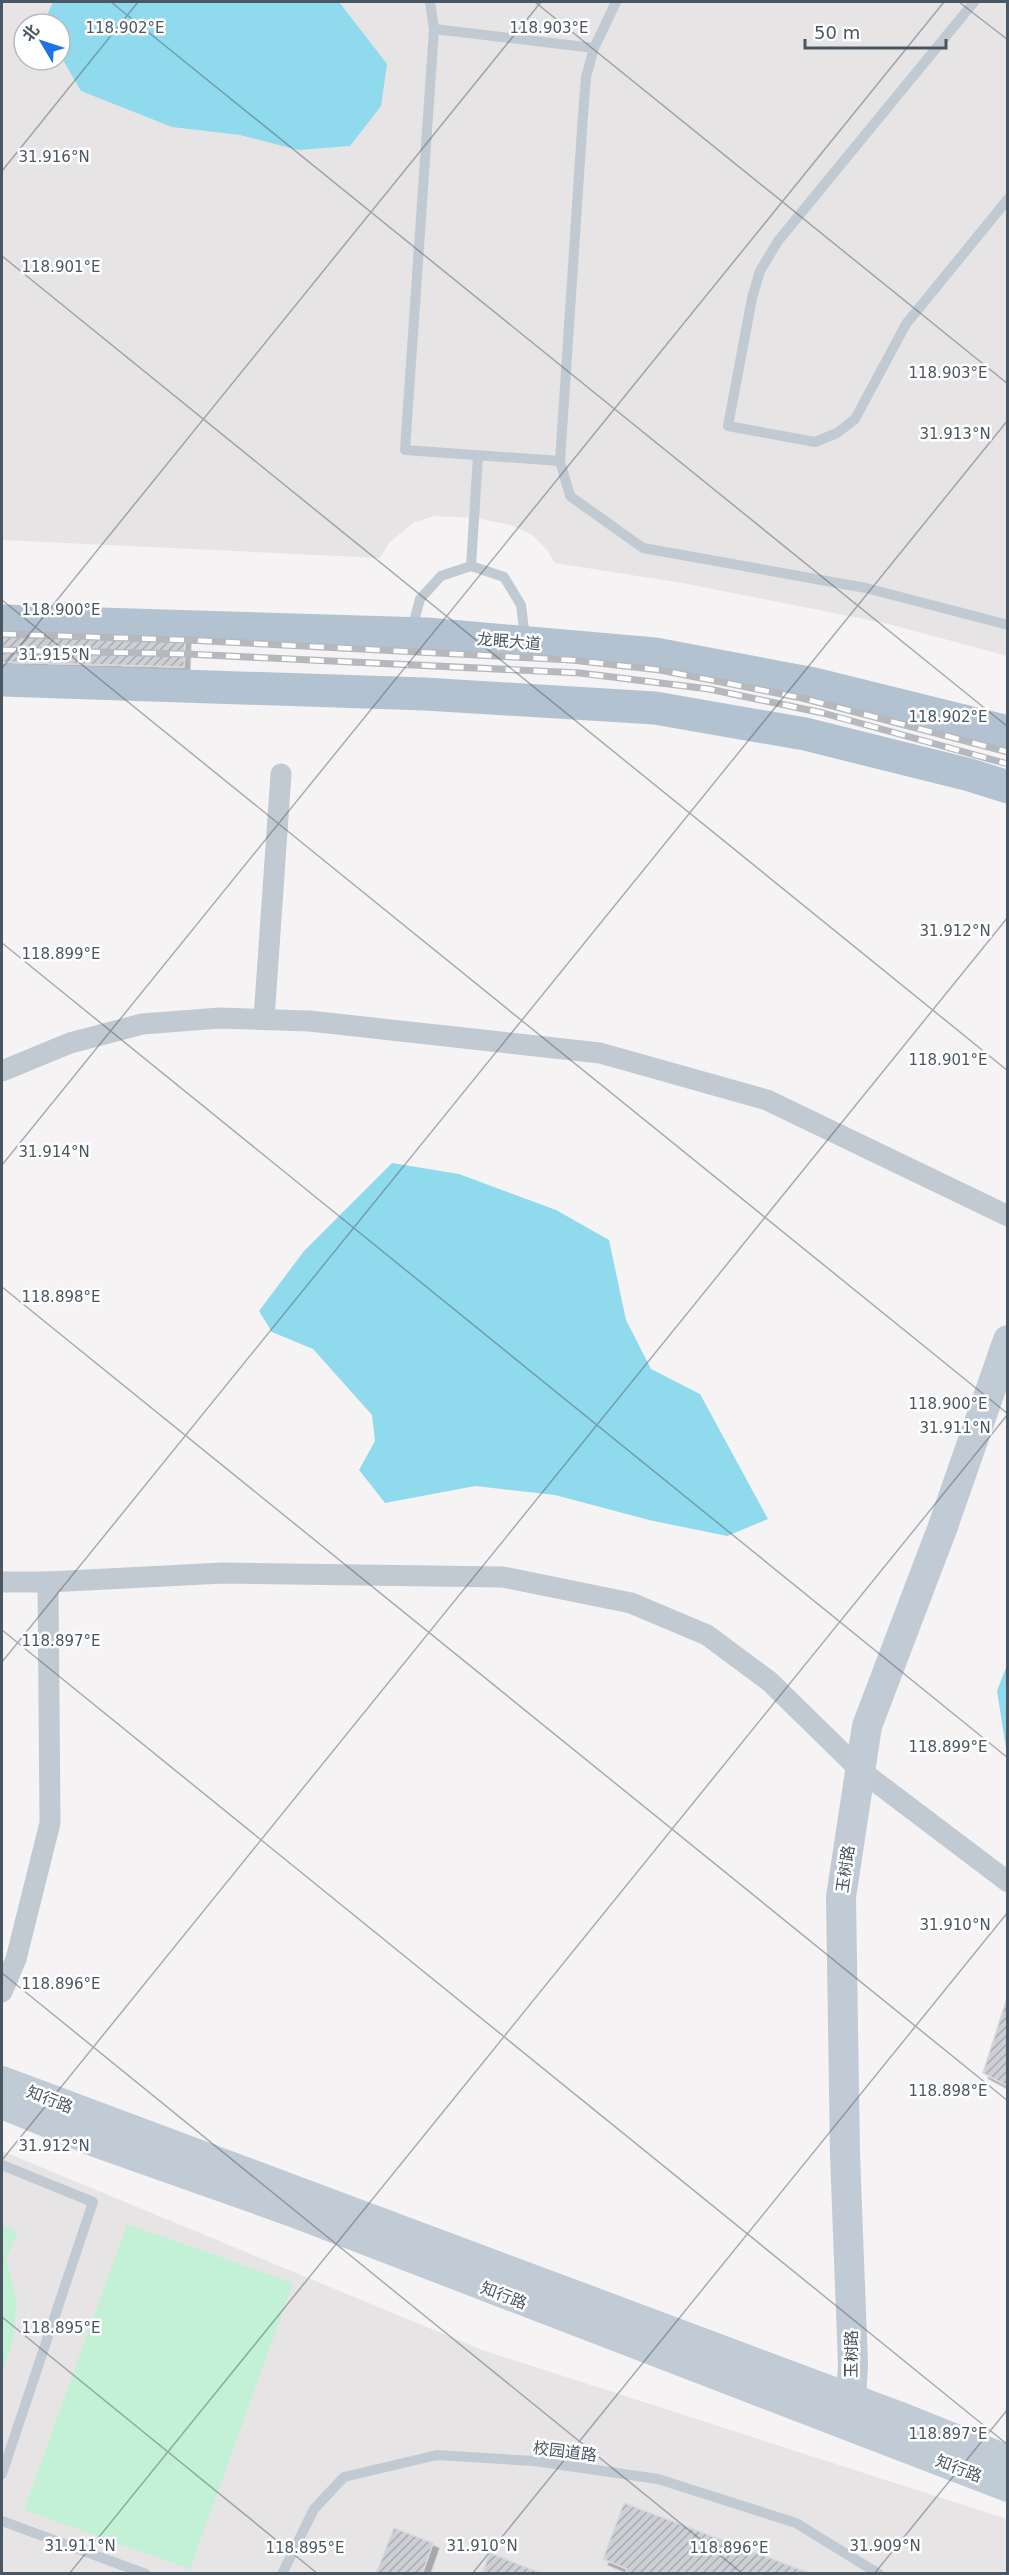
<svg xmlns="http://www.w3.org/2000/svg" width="1009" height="2575" font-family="'DejaVu Sans','Noto Sans SC',sans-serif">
<defs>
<pattern id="building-hatch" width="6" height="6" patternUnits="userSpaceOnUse" patternTransform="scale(1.5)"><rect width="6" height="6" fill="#cdcfd5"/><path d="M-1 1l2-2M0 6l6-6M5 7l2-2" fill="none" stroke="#a8abb0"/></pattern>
<filter id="shadow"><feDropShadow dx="5.5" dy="5.5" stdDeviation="0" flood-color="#0004"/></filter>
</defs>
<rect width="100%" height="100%" fill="#f5f3f3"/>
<g fill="#e6e4e5" fill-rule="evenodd">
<path d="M2 2H1007V656L889 624 682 583 555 563 547 550 532 535 511 525 475 518 434 516 413 523 389 543 380 558 2 540ZM24 24H60V60H24Z"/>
<path d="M2 2151 482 2350 1007 2519V2573H2Z"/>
</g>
<g fill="#c3f1d5">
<path d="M127 2224 293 2283 190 2569 24 2510Z"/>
<path d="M2 2225 18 2232 6 2259 17 2301 12 2344 2 2371Z"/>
</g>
<g fill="#90daee">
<path d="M53 2H339L387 64 381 106 350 146 298 150 240 135 172 127 81 91 60 55V24H43Z"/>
<path d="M392 1163 459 1174 556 1210 609 1240 626 1320 651 1369 700 1394 768 1519 727 1536 649 1520 555 1495 475 1486 385 1503 359 1470 375 1441 372 1415 313 1349 272 1332 259 1311 304 1251Z"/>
<path d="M1007 1665V1754L997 1691Z"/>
</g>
<g fill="url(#building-hatch)" stroke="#d7d9de" stroke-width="1.5" filter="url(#shadow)">
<path d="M2 611 186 616 184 667 2 662Z"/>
<path d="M1008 1995V2086L983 2073Z"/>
<path d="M624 2503 809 2573V2574H626L627 2569 603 2559Z"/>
<path d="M394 2528 433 2543 422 2574H376Z"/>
<path d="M490 2553 543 2574H482Z"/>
</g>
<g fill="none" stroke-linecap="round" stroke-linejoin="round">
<g stroke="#c1cad2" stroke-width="10">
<path d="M430 2 434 29"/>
<path d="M974 2 778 241 760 271 752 298 728 426 815 442 837 433 855 419 906 324 1008 199"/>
<path d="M434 29 594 48 586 77 583 115 560 461 405 450Z"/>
<path d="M594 48 616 2"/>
<path d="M560 461 570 496 643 548 866 588 1008 625"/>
<path d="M471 566 478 456"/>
<path d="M412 629 420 599 441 576 471 566 504 577 521 605 525 638"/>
<path d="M2 2165 93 2202 2 2474"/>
<path d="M2 2521 146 2574"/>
<path d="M282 2574 314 2509 344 2477 437 2455 534 2461 658 2479 796 2523 879 2574"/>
</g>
<g stroke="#c1cad2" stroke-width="21">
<path d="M264 1019 281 774"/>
<path d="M2 1071 70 1043 142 1024 220 1018 310 1021 600 1053 767 1100 1008 1216"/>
<path d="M2 1582H48L223 1573 503 1577 631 1603 707 1635 769 1681 860 1770 1008 1882"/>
<path d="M2 1992 16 1959 50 1823 48 1582"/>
</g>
<g stroke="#c1cbd6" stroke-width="30">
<path d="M2 2081 898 2416 1008 2460"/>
<path d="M2 2104 98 2143 290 2211 1008 2487"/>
<path d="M841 2421 851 2399 853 2365 845 2154 841 1897 867 1726 942 1529 1008 1340"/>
</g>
<g stroke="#b3c2d1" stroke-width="33">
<path d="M2 621 427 634 655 654 814 684 1008 732"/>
<path d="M2 680 425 694 655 708 805 734 970 775 1008 787"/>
</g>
<defs>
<g id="rail">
<path d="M2 634 187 640 572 660 660 670 802 698 1008 752"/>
<path d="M2 650 186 654 580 673 709 689 823 713 1008 764"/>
</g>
</defs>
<use href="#rail" stroke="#b5b8bd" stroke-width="7"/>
<use href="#rail" stroke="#fff" stroke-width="4.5" stroke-dasharray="14" stroke-linecap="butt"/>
</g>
<path fill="none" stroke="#4a5661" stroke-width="1.5" stroke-opacity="0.45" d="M111 2 1008 727M535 2 1008 384M959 2 1008 40M2 171 138 2M2 256 1008 1071M2 600 1008 1414M2 668 541 2M2 943 1008 1758M2 1165 944 2M2 1287 1008 2101M2 1630 1008 2445M2 1662 1008 420M2 1973 743 2574M2 2160 1008 917M2 2317 318 2574M69 2574 1008 1414M472 2574 1008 1912M874 2574 1008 2409"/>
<g text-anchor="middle" stroke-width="5" stroke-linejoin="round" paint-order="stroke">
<g font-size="16" fill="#4a5661" stroke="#fff">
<text transform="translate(509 641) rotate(5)" y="6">龙眠大道</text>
<text transform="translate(845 1869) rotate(-82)" y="6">玉树路</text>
<text transform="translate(50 2099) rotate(21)" y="6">知行路</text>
<text transform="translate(504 2295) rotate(21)" y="6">知行路</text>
<text transform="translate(851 2354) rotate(-90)" y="6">玉树路</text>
<text transform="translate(565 2451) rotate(7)" y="6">校园道路</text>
<text transform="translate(959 2468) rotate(21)" y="6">知行路</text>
</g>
</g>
<g font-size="15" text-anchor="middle" fill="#4a5661" stroke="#fff" stroke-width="5" stroke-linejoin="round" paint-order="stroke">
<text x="125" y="33">118.902°E</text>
<text x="549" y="33">118.903°E</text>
<text x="54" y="162">31.916°N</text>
<text x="61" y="272">118.901°E</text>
<text x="948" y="378">118.903°E</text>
<text x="955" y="439">31.913°N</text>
<text x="61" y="615">118.900°E</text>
<text x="54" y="660">31.915°N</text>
<text x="948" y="722">118.902°E</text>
<text x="955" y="936">31.912°N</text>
<text x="61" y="959">118.899°E</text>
<text x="948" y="1065">118.901°E</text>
<text x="54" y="1157">31.914°N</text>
<text x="61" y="1302">118.898°E</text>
<text x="948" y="1409">118.900°E</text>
<text x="955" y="1433">31.911°N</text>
<text x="61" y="1646">118.897°E</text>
<text x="948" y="1752">118.899°E</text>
<text x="955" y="1930">31.910°N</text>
<text x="61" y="1989">118.896°E</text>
<text x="948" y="2096">118.898°E</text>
<text x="54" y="2151">31.912°N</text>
<text x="61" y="2333">118.895°E</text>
<text x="948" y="2439">118.897°E</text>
<text x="80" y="2551">31.911°N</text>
<text x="482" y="2551">31.910°N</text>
<text x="885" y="2551">31.909°N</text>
<text x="305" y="2553">118.895°E</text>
<text x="729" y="2553">118.896°E</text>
</g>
<rect width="1009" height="2575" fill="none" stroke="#4a5661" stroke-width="6"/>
<g transform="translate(42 42) rotate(309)"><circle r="28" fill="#ffffff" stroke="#b7bbc0" stroke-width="1.5"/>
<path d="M0-4.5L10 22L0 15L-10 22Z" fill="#1a73e8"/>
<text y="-9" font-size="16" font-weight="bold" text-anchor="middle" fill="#4a5661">北</text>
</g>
<path d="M805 39v9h141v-9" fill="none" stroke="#4a5661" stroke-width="3"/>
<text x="814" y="39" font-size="18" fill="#4a5661" stroke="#ffffff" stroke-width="4.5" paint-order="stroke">50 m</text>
</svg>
